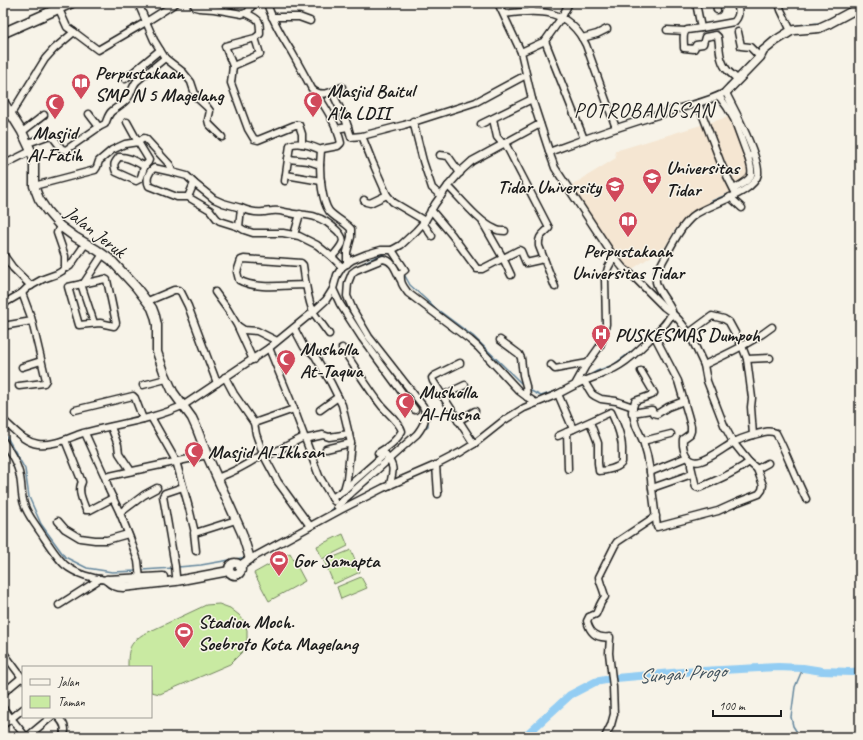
<svg xmlns="http://www.w3.org/2000/svg" width="863" height="740" font-family="Caveat,sans-serif">
<rect width="100%" height="100%" fill="#f7f3e8"/>
<filter id="ink" filterUnits="userSpaceOnUse"><feTurbulence type="fractalNoise" baseFrequency=".025" numOctaves="2"/><feDisplacementMap in="SourceGraphic" scale="8" xChannelSelector="R" yChannelSelector="G"/><feConvolveMatrix kernelMatrix="1 2 1 2 8 2 1 2 1" color-interpolation-filters="sRGB"/></filter>
<g filter="url(#ink)">
<path fill="#f5e6d2" d="M731 116 754 175 752 182 742 190 716 200 688 218 675 229 665 247 628 272 569 187 616 158 615 151Z"/>
<g fill="#c9eaa2" stroke="#72835f">
<path d="M343 534 348 546 322 559 317 546Z"/>
<path d="M351 550 360 572 334 584 324 561Z"/>
<path d="M290 553 305 581 269 601 254 573Z"/>
<path d="M361 577 367 588 341 599 337 587Z"/>
<path d="M219 604 230 608 239 615 244 621 247 630V639L244 650 230 664 160 694 151 692V667H128V666C128 650 129 644 142 635L206 605Z"/>
</g>
<g fill="none" stroke-linecap="round" stroke-linejoin="round">
<g stroke="#63869d" stroke-width="1.5">
<path d="M852 7 858 3"/>
<path d="M796 26 798 25 820 23"/>
<path d="M726 87 727 84 733 79"/>
<path d="M748 149 753 160"/>
<path d="M706 205 712 201 733 192"/>
<path d="M362 264 369 260 388 252"/>
<path d="M404 274 410 285 434 307 473 336 523 385"/>
<path d="M587 377 597 371 613 365 640 345 665 319"/>
<path d="M529 390 541 396 559 390"/>
<path d="M422 431 428 426V416"/>
<path d="M3 435 7 437 25 469 29 497 41 524 65 557 87 568 112 572 138 571"/>
<path d="M361 488 367 484 389 463"/>
<path d="M326 515 335 507"/>
<path d="M178 567 201 565 247 557"/>
<path d="M142 570 174 568"/>
<path d="M800 737 793 726 791 717 795 687 803 668"/>
</g>
<path stroke="#93cdf3" stroke-width="8" d="M524 737 570 695 595 682 616 678 683 672 778 667 803 668 822 671 852 672 860 671"/>
<defs>
<g id="minor">
<path d="M138 3 154 40 165 58 183 72 191 82 196 97 207 107 210 111 208 120 209 124 222 137"/>
<path d="M193 3 195 7 199 8 214 9 242 14 248 12 251 7 255 3"/>
<path d="M267 3C272 20 281 35 291 51 298 63 305 76 312 89 321 98 332 92 342 87"/>
<path d="M696 3 701 28"/>
<path d="M716 3 717 10"/>
<path d="M779 3 781 10 791 31"/>
<path d="M59 9 67 27 74 32"/>
<path d="M531 11 533 3"/>
<path d="M246 13C259 20 260 18 260 34L255 38 225 46 233 66 260 54 255 38"/>
<path d="M504 14C539 9 568 8 586 45L616 128"/>
<path d="M272 17H299L310 21"/>
<path d="M667 30 685 31"/>
<path d="M738 32 741 46 750 47 760 57"/>
<path d="M582 38 597 34 607 29"/>
<path d="M545 41 584 139"/>
<path d="M521 52 545 41 562 17 569 3"/>
<path d="M233 66 231 83 241 110 248 129 254 139 258 140 295 125H299L302 134V144"/>
<path d="M125 79 160 50"/>
<path d="M737 79C734 76 731 74 728 71 719 62 720 49 718 37L716 35 705 37 703 44 696 45 694 49 684 48V46C684 41 682 33 687 30L701 28 734 22C740 16 739 11 737 3"/>
<path d="M332 92 346 121 348 127"/>
<path d="M719 96 727 107 734 119 748 157"/>
<path d="M698 103 722 166 736 194"/>
<path d="M11 114 45 59 54 49 74 32 98 50 146 22 176 3"/>
<path d="M493 119 497 137 503 144"/>
<path d="M413 121 423 161 432 188 441 196"/>
<path d="M127 122 138 142 144 138 146 139 170 165 172 172"/>
<path d="M481 124 532 99"/>
<path d="M99 127 105 124C107 120 108 115 111 112 116 107 123 105 128 98 132 93 132 86 137 81L165 58"/>
<path d="M336 129 348 127 351 137 362 136"/>
<path d="M22 132 44 115"/>
<path d="M28 143 50 135 52 136 62 149 66 150 99 127 89 114"/>
<path d="M505 143 548 226 549 228C543 235 538 235 539 246L555 287"/>
<path d="M549 152C589 137 630 123 671 111 689 105 709 102 726 92"/>
<path d="M440 155 448 156 460 173"/>
<path d="M288 159 308 161 320 165C320 177 322 201 329 211 335 218 345 222 351 229V237L347 252V264"/>
<path d="M3 165 31 151"/>
<path d="M320 165 321 150"/>
<path d="M286 175 321 181"/>
<path d="M285 181 290 145C299 141 312 146 321 150L322 149 338 146 341 143C337 125 326 108 316 93"/>
<path d="M194 183 214 199 223 203 241 208"/>
<path d="M34 186 95 170 97 167 99 161 112 150 125 144 138 142 149 160C148 164 145 164 144 168 141 173 143 179 136 181L116 172C113 164 114 163 119 157 128 156 136 162 144 166"/>
<path d="M448 186C460 198 480 223 495 229 498 231 501 231 505 231"/>
<path d="M734 189C752 178 755 178 748 157L750 156"/>
<path d="M188 197 194 183 187 176 172 172 154 168C148 172 146 180 149 186L177 197H188L210 210 217 219 220 221 239 227 244 230 253 233H283L299 236 317 245 332 257 342 267"/>
<path d="M730 197 742 208"/>
<path d="M364 200 366 202 370 203 387 195"/>
<path d="M431 210 452 235 477 269H482L519 250 521 251 526 263 544 259"/>
<path d="M425 221 393 202 387 195 372 161 362 136 404 125 476 102 526 75"/>
<path d="M423 223 432 236"/>
<path d="M483 223 503 258 511 275"/>
<path d="M239 227 241 208C248 211 255 213 263 212 266 212 269 211 272 211 279 210 284 212 290 213 295 215 301 214 306 215 317 216 325 220 333 227 349 240 343 244 332 257"/>
<path d="M294 235 300 214"/>
<path d="M392 250 405 270 401 273C400 282 402 285 408 293L470 340 478 347 519 391 527 397 536 403"/>
<path d="M3 254 13 268 31 286"/>
<path d="M614 257 623 268 631 274 664 307 672 313 679 320 689 333 704 365 707 381 724 425 733 442 749 462 757 469 763 485 762 490 759 494 738 502 718 511 657 527 652 488 650 471 647 455 643 441 636 426 632 411 635 401 652 395 654 393 641 371"/>
<path d="M65 267 67 268 70 266 86 243"/>
<path d="M105 279 107 280 116 323 114 326 100 323 79 325 68 287Z"/>
<path d="M84 283 103 254"/>
<path d="M81 284 94 323"/>
<path d="M305 285C285 285 256 290 239 280L237 272 241 260 244 259 301 263 303 265C305 281 307 296 313 312L329 334"/>
<path d="M333 289 340 304 362 338 415 410"/>
<path d="M215 292 228 310 237 325 253 360"/>
<path d="M148 301 174 290H178L181 292 188 306 217 383"/>
<path d="M3 304 22 293 27 288 43 279 57 274 62 271 65 267V256L57 233 60 226"/>
<path d="M3 326 32 321"/>
<path d="M238 326 244 330 257 331 277 341"/>
<path d="M294 328 304 347 310 351 315 356 331 383 342 405 351 443 347 479 344 490 332 498"/>
<path d="M689 333 712 316 724 319 729 322 742 346 747 359 752 398 751 407 753 435"/>
<path d="M654 335 678 381 688 415 691 426V431L690 434 683 439C682 450 687 465 701 461 711 458 722 449 731 444 739 439 749 436 757 434 764 432 769 430 776 433 787 454 795 477 806 499"/>
<path d="M500 340 519 354 521 358 523 375 526 386 527 397"/>
<path d="M269 348 294 409 319 476 334 501"/>
<path d="M342 348C355 367 367 387 381 405 387 413 399 421 402 431 397 440 387 448 378 453"/>
<path d="M747 359 770 358"/>
<path d="M460 363 434 376 432 378 433 381 474 444"/>
<path d="M551 365 555 369 588 363"/>
<path d="M704 365C727 354 751 343 772 327"/>
<path d="M22 367 41 361"/>
<path d="M225 377 234 394 254 423 256 434 263 454 278 482 310 526"/>
<path d="M584 381 592 394 595 396 601 399 616 401 633 407"/>
<path d="M143 385 166 379"/>
<path d="M575 385C590 378 606 374 620 365 633 357 643 346 653 336 660 329 670 321 672 311 668 301 658 292 656 282 655 274 661 265 664 259 672 245 680 227 693 216 708 204 754 194 758 174 760 159 735 110 727 95V91"/>
<path d="M19 386 44 383 46 380 31 317 22 293"/>
<path d="M558 394 573 429"/>
<path d="M442 396 465 385"/>
<path d="M75 410 133 396 135 398 143 419"/>
<path d="M320 410 338 397"/>
<path d="M632 413 651 410H652L653 413 657 414 668 407 684 401"/>
<path d="M151 417 176 461 189 508 195 533 236 520"/>
<path d="M3 420C14 429 23 442 38 444 54 446 68 438 83 433 116 424 152 420 184 405L269 348 313 312 326 300 333 289 337 275 342 267 352 260 367 254 381 250H392L401 245 416 231 425 221 435 204 448 186 462 170 472 161 540 124"/>
<path d="M458 421 475 411"/>
<path d="M254 423 294 409"/>
<path d="M111 427 118 445 119 453 131 471"/>
<path d="M567 432 568 469"/>
<path d="M85 433 105 477 109 490 120 513 130 538 138 561 140 579"/>
<path d="M558 436 611 412C618 427 623 439 622 455 622 456 622 461 622 462 620 468 605 471 599 471L598 463V443L590 422"/>
<path d="M305 439 323 435 329 437 349 434"/>
<path d="M65 440 82 482C77 491 83 501 86 510H90L113 498"/>
<path d="M3 441C10 452 18 464 20 477 22 486 21 495 24 504 27 514 34 522 39 530 46 540 56 557 65 565 76 574 93 579 107 580"/>
<path d="M643 441 671 434"/>
<path d="M326 449 351 443"/>
<path d="M265 457 304 437"/>
<path d="M387 457C396 469 392 472 390 485"/>
<path d="M691 461V466L696 487 699 488C716 480 734 474 749 462"/>
<path d="M436 465 438 494"/>
<path d="M757 469 768 463"/>
<path d="M650 472 687 457"/>
<path d="M105 477 207 455"/>
<path d="M217 478C236 471 247 465 263 454"/>
<path d="M652 488 692 474"/>
<path d="M344 490 385 454"/>
<path d="M337 506 417 434C424 425 428 417 423 406L369 337 353 310 347 296 348 283 352 273 356 270 383 259C393 260 396 271 400 279"/>
<path d="M120 513 144 495 157 488"/>
<path d="M58 521 65 529 80 538 95 540H107L128 534"/>
<path d="M194 533 196 551"/>
<path d="M250 559 340 510 383 488 436 465 461 452 474 444 503 421 524 408 558 394 575 385 585 367 600 346 603 338 606 324 605 279 608 268 614 257 555 168 551 157 532 99 521 52 498 3"/>
<path d="M176 576 175 566 163 496 165 493 183 487"/>
<path d="M59 605 100 579"/>
<path d="M3 652 23 679"/>
<path d="M3 693 22 677"/>
<path d="M3 708 26 737"/>
<path d="M58 717C64 723 68 730 62 737"/>
<path d="M3 725 23 709"/>
<path d="M27 737 51 717"/>
<path d="M605 737 611 725 614 714 613 687 609 653 610 637C597 639 590 633 587 621L589 617 596 614C599 608 600 602 605 597 604 590 600 584 599 577L615 545 617 542 656 516"/>
</g>
<g id="major">
<path d="M726 92 760 57 763 51 768 47 775 41 791 31 795 30 819 28 830 23 860 7"/>
<path d="M3 101 22 132 31 151 34 160V186L39 199 47 211 60 226 75 237 97 250 111 260 136 287 152 308 155 316 157 325V352L164 372 173 392 192 418 197 429 207 455 242 533 250 559 240 566"/>
<circle cx="235" cy="569" r="6"/>
<path d="M107 580C112 585 116 587 123 587L176 581 229 571"/>
<path d="M107 580 163 577"/>
</g>
<path id="highway" d="M3 33 71 3"/>
</defs>
<use href="#minor" stroke="#1c1c1c" stroke-width="9"/>
<use href="#major" stroke="#1c1c1c" stroke-width="11"/>
<use href="#highway" stroke="#1c1c1c" stroke-width="12"/>
<use href="#minor" stroke="#f7f3e8" stroke-width="6"/>
<use href="#major" stroke="#f7f3e8" stroke-width="8"/>
<use href="#highway" stroke="#f7f3e8" stroke-width="9"/>
</g>
</g>
<defs>
<symbol id="library-pin" viewBox="-11 -11 22 30"><path d="M0 17L-7.5 6A9.5 9.5 0 1 1 7.5 6Z" fill="#d1495b" stroke="#f7f3e8"/><path d="M-6-4Q-3-5.5-.7-3.5V5Q-3 3-6 4ZM6-4Q3-5.5 .7-3.5V5Q3 3 6 4Z" fill="#fff"/></symbol>
<symbol id="mosque-pin" viewBox="-11 -11 22 30"><path d="M0 17L-7.5 6A9.5 9.5 0 1 1 7.5 6Z" fill="#d1495b" stroke="#f7f3e8"/><path d="M3.5-4.9A6 6 0 1 0 3.5 4.9A5 5 0 1 1 3.5-4.9Z" fill="#fff"/></symbol>
<symbol id="university-pin" viewBox="-11 -11 22 30"><path d="M0 17L-7.5 6A9.5 9.5 0 1 1 7.5 6Z" fill="#d1495b" stroke="#f7f3e8"/><path d="M0-5L7-2L0 1L-7-2ZM-4 1L0 2.5L4 1V4Q0 6-4 4Z" fill="#fff"/></symbol>
<symbol id="hospital-pin" viewBox="-11 -11 22 30"><path d="M0 17L-7.5 6A9.5 9.5 0 1 1 7.5 6Z" fill="#d1495b" stroke="#f7f3e8"/><path d="M-5-5h3v3.5h4V-5h3V5h-3V1.5h-4V5h-3Z" fill="#fff"/></symbol>
<symbol id="stadium-pin" viewBox="-11 -11 22 30"><path d="M0 17L-7.5 6A9.5 9.5 0 1 1 7.5 6Z" fill="#d1495b" stroke="#f7f3e8"/><path d="M0-5a6.5 5 0 1 0 0 10a6.5 5 0 1 0 0-10ZM-3.5-1.8h7v3.6h-7Z" fill="#fff"/></symbol>
</defs>
<g fill-rule="evenodd">
<use href="#library-pin" x="70" y="72" width="22" height="30"/>
<use href="#mosque-pin" x="302" y="90" width="22" height="30"/>
<use href="#mosque-pin" x="44" y="92" width="22" height="30"/>
<use href="#university-pin" x="641" y="167" width="22" height="30"/>
<use href="#university-pin" x="604" y="175" width="22" height="30"/>
<use href="#library-pin" x="617" y="210" width="22" height="30"/>
<use href="#hospital-pin" x="590" y="323" width="22" height="30"/>
<use href="#mosque-pin" x="275" y="348" width="22" height="30"/>
<use href="#mosque-pin" x="394" y="391" width="22" height="30"/>
<use href="#mosque-pin" x="183" y="440" width="22" height="30"/>
<use href="#stadium-pin" x="268" y="549" width="22" height="30"/>
<use href="#stadium-pin" x="173" y="621" width="22" height="30"/>
</g>
<g text-anchor="middle" stroke-width="3" stroke-linejoin="round" paint-order="stroke">
<g font-size="19" font-weight="bold" fill="#1c1c1c" stroke="#f7f3e8" text-anchor="start">
<text x="95" y="79">Perpustakaan<tspan x="95" dy="22">SMP N 5 Magelang</tspan></text>
<text x="327" y="97">Masjid Baitul<tspan x="327" dy="22">A'la LDII</tspan></text>
<text x="55" y="139" text-anchor="middle">Masjid<tspan x="55" dy="22">Al-Fatih</tspan></text>
<text x="666" y="174">Universitas<tspan x="666" dy="22">Tidar</tspan></text>
<text x="601" y="193" text-anchor="end">Tidar University</text>
<text x="628" y="257" text-anchor="middle">Perpustakaan<tspan x="628" dy="22">Universitas Tidar</tspan></text>
<text x="615" y="341">PUSKESMAS Dumpoh</text>
<text x="300" y="355">Musholla<tspan x="300" dy="22">At-Taqwa</tspan></text>
<text x="419" y="398">Musholla<tspan x="419" dy="22">Al-Husna</tspan></text>
<text x="208" y="458">Masjid Al-Ikhsan</text>
<text x="293" y="567">Gor Samapta</text>
<text x="198" y="628">Stadion Moch.<tspan x="198" dy="22">Soebroto Kota Magelang</tspan></text>
</g>
<g font-size="19" fill="#1c1c1c" stroke="#f7f3e8">
<text transform="translate(96 231) rotate(38)" y="7">Jalan Jeruk</text>
</g>
<g font-size="20" font-style="italic" fill="#40515c" stroke="#f7f3e8">
<text transform="translate(682 673) rotate(-4)" y="7">Sungai Progo</text>
</g>
<g font-size="21" letter-spacing="1" fill="#1c1c1c" stroke="#f7f3e8">
<text x="644" y="117">POTROBANGSAN</text>
</g>
</g>
<rect width="863" height="740" fill="none" stroke="#f7f3e8" stroke-width="16"/>
<rect x="8" y="8" width="847" height="724" fill="none" stroke="#1c1c1c" stroke-width="1.5" filter="url(#ink)"/>
<rect x="22" y="666" width="130" height="52" fill="#f7f3e8" stroke="#9f9d96"/>
<rect x="30" y="679" width="20" height="6" fill="#f7f3e8" stroke="#9f9d96"/>
<text x="58" y="686" font-size="12" fill="#1c1c1c">Jalan</text>
<rect x="30" y="696" width="20" height="12" fill="#c9eaa2" stroke="#9f9d96"/>
<text x="58" y="706" font-size="12" fill="#1c1c1c">Taman</text>
<path d="M713 710v6h68v-6" fill="none" stroke="#1c1c1c" stroke-width="2"/>
<text x="719" y="710" font-size="12" fill="#1c1c1c" stroke="#f7f3e8" stroke-width="3" paint-order="stroke">100 m</text>
</svg>
